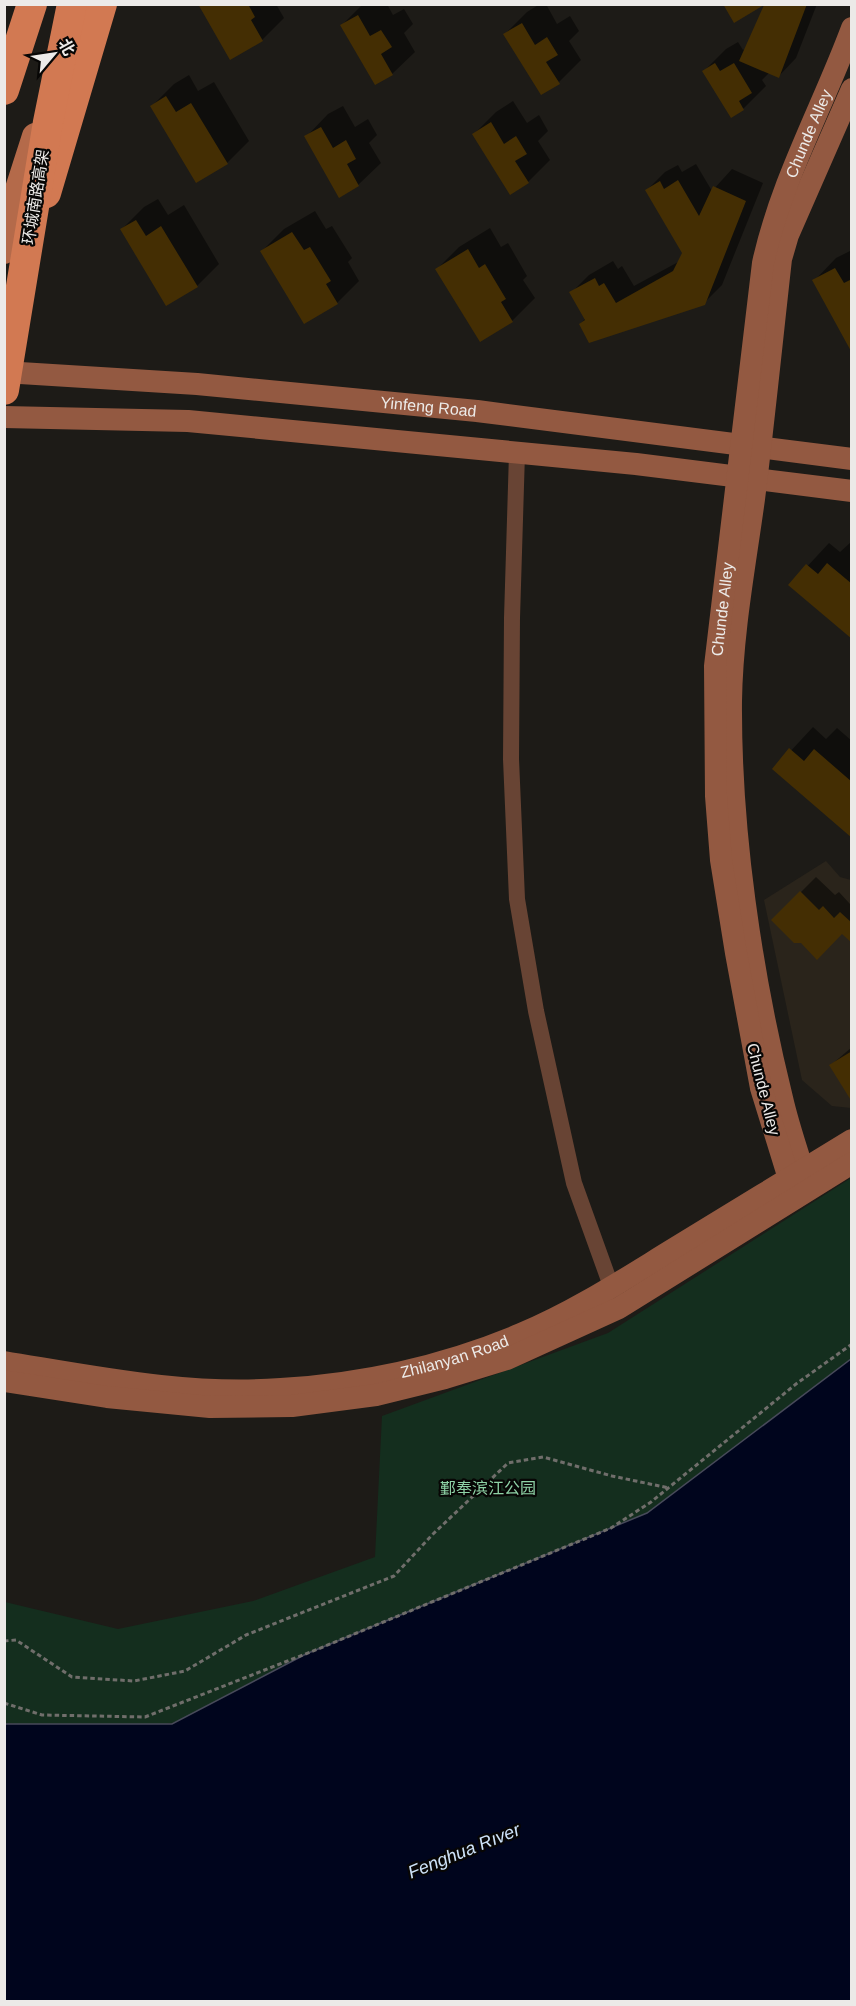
<svg xmlns="http://www.w3.org/2000/svg" width="856" height="2006" font-family="Helvetica,'Noto Sans SC',sans-serif">
<rect width="100%" height="100%" fill="#1d1b17"/>
<path fill="#2a241b" d="M826 861 840 877 851 880V1108L832 1106 802 1080 764 900Z"/>
<path fill="#142e1e" d="M851 1178V1366L723 1465 559 1571 218 1716 111 1732 5 1723V1602L118 1629 253 1601 375 1557 382 1416 608 1333Z"/>
<path fill="#00051d" stroke="#474a5a" stroke-width="1.5" d="M851 1359V2001H5V1724H172L306 1654 647 1513Z"/>
<g fill="#0007">
<path d="M200 4H276L284 18 262 40Z"/>
<path d="M363 4H387L393 15 404 9 413 24 404 33 415 52 392 74 376 83 342 25Z"/>
<path d="M540 4H546L557 24 570 16 579 31 569 41 581 60 559 82 505 34 527 12Z"/>
<path d="M766 4H817L796 58 779 76 770 72 762 80 766 86 744 108 731 116 704 71 726 49 738 42 743 50 747 48Z"/>
<path d="M189 75 198 91 214 82 249 141 227 163 152 106 174 84Z"/>
<path d="M513 101 527 123 539 115 548 131 538 141 550 160 528 182 474 134 496 112Z"/>
<path d="M343 106 355 127 368 119 377 135 369 143 381 163 358 185 306 137 328 114Z"/>
<path d="M696 164 712 191 732 169 763 183 722 285 704 303 580 324 586 318 571 293 589 275 613 261 618 269 622 266 634 286 680 261 683 253 647 190 665 172 678 165 682 172Z"/>
<path d="M158 199 168 215 184 205 219 264 197 286 122 229 144 207Z"/>
<path d="M315 211 326 229 332 226 352 258 348 262 359 281 337 303 305 322 262 251 284 229Z"/>
<path d="M490 228 501 247 508 243 527 276 523 280 535 298 512 321 480 340 437 269 459 247Z"/>
<path d="M852 250V350L814 281 836 258Z"/>
<path d="M851 542 852 543V637L790 585 829 543 840 552Z"/>
<path d="M813 727 826 739 837 728 852 741V833L774 769Z"/>
<path d="M816 877 835 895 839 892 850 904 852 902V941L842 932 802 941 773 920Z"/>
<path d="M852 1047V1094L831 1065Z"/>
</g>
<g fill="#442e03">
<path d="M198 4H248L255 17 251 20 263 41 230 60Z"/>
<path d="M723 4H807L779 78 739 61 764 5 734 23Z"/>
<path d="M358 15 370 36 381 30 392 47 381 54 393 75 375 85 340 25Z"/>
<path d="M522 23 535 45 547 37 558 55 546 62 560 84 541 95 503 34Z"/>
<path d="M715 63 720 71 734 63 752 93 739 101 744 110 731 118 702 71Z"/>
<path d="M166 96 176 112 191 103 228 164 196 183 150 106Z"/>
<path d="M491 122 504 144 516 136 527 154 515 161 529 183 510 195 472 134Z"/>
<path d="M321 127 333 148 346 140 356 159 347 164 359 186 339 198 304 136Z"/>
<path d="M678 180 699 216 713 186 746 201 705 305 589 343 579 324 585 320 569 292 595 278 599 286 604 283 616 303 673 271 682 253 645 190 660 181 664 189Z"/>
<path d="M136 220 146 236 161 226 198 287 166 306 120 229Z"/>
<path d="M292 232 304 250 310 247 331 281 326 284 338 304 304 324 260 251Z"/>
<path d="M468 249 479 268 485 264 506 299 501 302 513 322 480 342 435 269Z"/>
<path d="M835 268 844 283 852 279V353L812 280Z"/>
<path d="M827 563 852 584V639L788 585 806 564 818 574Z"/>
<path d="M789 748 804 761 814 749 852 782V838L772 769Z"/>
<path d="M800 891 819 910 823 906 834 918 840 912 852 923V943L842 934 817 960 801 943H794L771 920Z"/>
<path d="M852 1051V1102L829 1065Z"/>
</g>
<g fill="none" stroke-linecap="round" stroke-linejoin="round">
<g stroke="#706e6b" stroke-width="3" stroke-dasharray="4.5 3" stroke-linecap="butt">
<path d="M4 1641 16 1640 72 1677 134 1681 185 1671 246 1635 394 1576 432 1535 508 1463 543 1457 612 1476 669 1488"/>
<path d="M4 1703 42 1715 145 1717 318 1649 611 1528 651 1502 796 1384 852 1344"/>
</g>
<path stroke="#684434" stroke-width="16" d="M517 453 512 618 511 759 517 899 536 1011 574 1183 615 1297"/>
<g stroke="#935941" stroke-width="22">
<path id="s1" d="M4 372 197 384 477 411 852 459"/>
<path d="M4 417 188 421 636 464 852 491"/>
<path d="M809 1189C800 1159 789 1129 782 1098 751 973 730 830 731 701 732 633 745 565 754 499 764 419 772 339 781 259L788 235 852 89"/>
<path id="s2" d="M795 1198 761 1088 736 953 721 860 716 796 715 666 763 263C781 181 823 106 852 28"/>
<path id="s3" d="M4 1362C96 1377 188 1396 281 1389 363 1384 445 1366 521 1334 574 1312 623 1280 672 1250 732 1213 792 1177 852 1140"/>
<path d="M4 1381 107 1397 210 1407 292 1406 376 1395 445 1378 507 1359 619 1308 852 1163"/>
</g>
<path stroke="#b46a4a" stroke-width="26" d="M4 251 17 192 35 136"/>
<g stroke="#d27952" stroke-width="30">
<path d="M4 90 32 4"/>
<path d="M46 193 102 4"/>
</g>
<path stroke="#d27952" stroke-width="30" d="M4 390 48 122 72 4"/>
</g>
<g text-anchor="middle" stroke-width="4.5" stroke-linejoin="round" paint-order="stroke">
<g font-size="16" fill="#eceae8" stroke="#070605">
<text dy="6" stroke="none"><textPath href="#s2" startOffset="1084">Chunde Alley</textPath></text>
<text transform="translate(35 197) rotate(-81)" y="6">环城南路高架</text>
<text dy="6" stroke="none"><textPath href="#s1" startOffset="426">Yinfeng Road</textPath></text>
<text dy="6" stroke="none"><textPath href="#s2" startOffset="598">Chunde Alley</textPath></text>
<text transform="translate(764 1089) rotate(76)" y="6">Chunde Alley</text>
<text dy="6" stroke="none"><textPath href="#s3" startOffset="456">Zhilanyan Road</textPath></text>
</g>
<g font-size="16" fill="#8ed2a6" stroke="#070605">
<text x="488" y="1494">鄞奉滨江公园</text>
</g>
<g font-size="18" font-style="italic" fill="#cee3f9" stroke="#070605">
<text transform="translate(464 1851) rotate(-22)" y="6">Fenghua Rıver</text>
</g>
</g>
<rect width="856" height="2006" fill="none" stroke="#eceae8" stroke-width="12"/>
<g transform="translate(54 54) rotate(61)" stroke="#070605" stroke-width="4.5" paint-order="stroke">
<path d="M0-4.5L10 22L0 15L-10 22Z" fill="#eceae8"/>
<text y="-9" font-size="16" font-weight="bold" text-anchor="middle" fill="#eceae8">北</text>
</g>
</svg>
